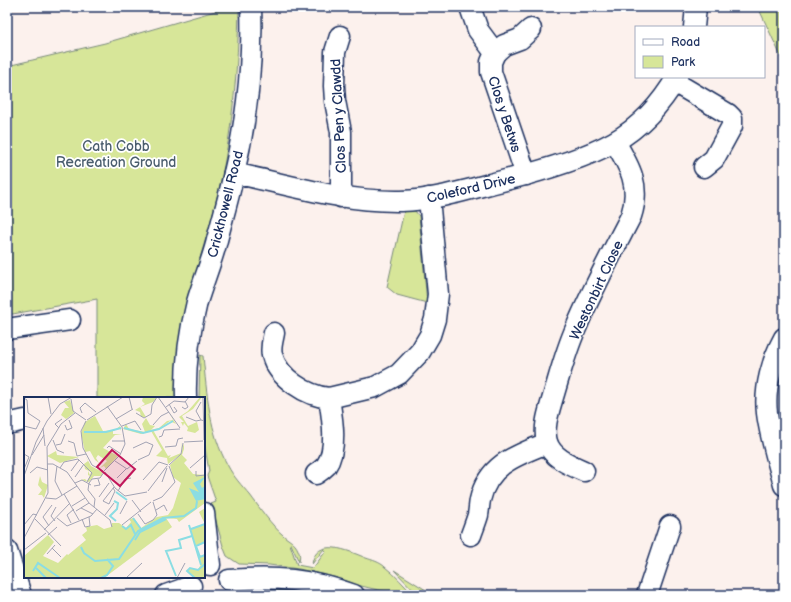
<svg xmlns="http://www.w3.org/2000/svg" width="791" height="602" font-family="'Balsamiq Sans',sans-serif">
<rect width="100%" height="100%" fill="#fcf1ed"/>
<filter id="ink" filterUnits="userSpaceOnUse"><feTurbulence type="fractalNoise" baseFrequency=".025" numOctaves="2"/><feDisplacementMap in="SourceGraphic" scale="8" xChannelSelector="R" yChannelSelector="G"/><feConvolveMatrix kernelMatrix="1 2 1 2 8 2 1 2 1" color-interpolation-filters="sRGB"/></filter>
<g filter="url(#ink)">
<g fill="#d7e699" stroke="#798a7c">
<path d="M229 7H239C238 67 233 126 220 185 208 239 187 291 179 346 176 363 178 382 179 398H97V299L7 315V66L105 43Z"/>
<path d="M758 7H784V63Z"/>
<path d="M404 211H415L419 216 427 303 397 295 387 287Z"/>
<path d="M200 355 203 356C207 394 209 432 228 466 233 476 242 486 250 495 259 507 272 526 283 535 288 540 295 542 298 550 300 554 300 557 299 562L291 544H290L297 565 313 568 326 551 324 549 312 564C316 536 349 551 366 558 372 560 380 562 385 567 396 575 404 586 414 595H408L397 590 395 594 357 585 338 578 299 569 269 565 239 564 227 556 223 546 212 507 211 504 216 502 207 476 209 471 204 442V398H199Z"/>
<path d="M394 570 434 595H418Z"/>
<path d="M273 590 293 591 316 595H245L260 591Z"/>
</g>
<g fill="none" stroke-linecap="round" stroke-linejoin="round">
<defs>
<g id="minor">
<path d="M470 7 478 30 495 53 491 62V72L526 175"/>
<path d="M694 27 696 7"/>
<path d="M340 36 335 52 334 86 335 101 341 132V197"/>
<path d="M495 53 504 45 520 39 531 29"/>
<path d="M674 82 728 114 732 118V126L714 159 704 167"/>
<path d="M234 173C289 185 344 202 401 201 433 200 464 191 494 183 531 174 580 161 614 142 640 127 662 103 677 77"/>
<path d="M7 329 70 320"/>
<path d="M274 333C273 339 270 348 272 355 278 378 307 396 329 398L375 387 399 374 420 352 430 335 435 319 438 294 429 198"/>
<path d="M784 338C772 360 764 388 767 413 770 437 778 462 784 485"/>
<path d="M186 398C185 365 189 334 197 302 203 282 211 263 216 244 222 220 229 197 234 173 247 119 253 63 251 7"/>
<path d="M7 424 25 420"/>
<path d="M584 471C570 465 552 458 547 442 543 427 549 411 553 397 560 374 566 350 576 328 592 290 612 253 631 216 641 186 630 167 615 142"/>
<path d="M316 474C319 472 323 469 326 466 338 449 332 417 329 398"/>
<path d="M204 513 210 565"/>
<path d="M471 535C473 529 476 522 478 515 479 510 479 505 480 500 488 464 517 455 547 443"/>
<path d="M7 551 21 595"/>
<path d="M229 580C276 576 309 579 354 595"/>
<path d="M166 595 191 586"/>
<path d="M647 595 670 526"/>
</g>
</defs>
<use href="#minor" stroke="#1b2f5e" stroke-width="23"/>
<use href="#minor" stroke="#fff" stroke-width="20"/>
</g>
</g>
<g text-anchor="middle" stroke-width="3.5" stroke-linejoin="round" paint-order="stroke">
<g font-size="14" fill="#1b2f5e" stroke="#fff">
<text transform="translate(505 114) rotate(72)" y="5">Clos y Betws</text>
<text transform="translate(338 116) rotate(-93)" y="5">Clos Pen y Clawdd</text>
<text transform="translate(471 188) rotate(-13)" y="5">Coleford Drive</text>
<text transform="translate(225 204) rotate(-76)" y="5">Crickhowell Road</text>
<text transform="translate(596 290) rotate(-65)" y="5">Westonbirt Close</text>
</g>
<g font-size="14" fill="#4a5d6d" stroke="#fff">
<text x="116" y="151">Cath Cobb<tspan x="116" dy="16">Recreation Ground</tspan></text>
</g>
</g>
<g transform="translate(24 397)">
<rect width="181" height="181" fill="#fcf1ed"/>
<path d="M119 0H133L129 5 116 10 122 20H117L116 15 111 13 121 7 118 4ZM176 0H178L169 12 158 19 164 29 173 25 175 33 171 36 163 34 164 31 160 26 159 29 157 25H160L155 20 164 14ZM46 3 50 16 42 22 37 18 41 11H45L40 5ZM145 15 150 24 152 27 146 24 135 32 129 33 144 59 147 58 145 61 157 56 158 45V51L157 56 156 58 144 67 143 61 132 59 138 53 127 34 117 37 99 32 102 27 105 32 121 35 118 27 122 21 126 28 131 29 127 33 135 31 143 24 149 23ZM71 19 79 34 91 33 96 29 95 27 97 31V34L96 31 89 34V37H98L99 44 98 37 91 38 79 51 94 59 82 72 80 69 76 71 83 64 74 58 72 61 75 66 71 63 66 54 61 55 57 36 61 25ZM160 46V52L158 58 163 63 160 66 169 77 181 78V106L155 125 153 122 142 121 148 130 80 181H0V159L24 138 30 145 19 159 34 166 43 157 47 161 44 158 62 143 58 138 63 134 62 130 73 128 80 132 87 130 88 126H95L102 131 107 125 105 122 110 121 117 131 133 120 144 118 149 111 157 86 149 80 146 68 157 57ZM32 54 33 58 55 60 36 66 23 59ZM61 58 67 69 78 75V79H70L65 85 57 83 61 82 63 84 66 79 64 78V74L66 78 67 75 61 72 60 67 64 64ZM16 79 18 85 24 88 20 101 18 98H14L18 93 14 88ZM181 111V145L172 149 175 160 181 158V181H171L163 174 166 171 174 173 177 167 166 132 181 127 175 115Z" fill="#d7e699"/>
<path d="M181 80 176 87 178 91 181 89V102L172 104 165 91 175 95 169 86Z" fill="#8bdde3"/>
<path fill="none" stroke="#8bdde3" stroke-width="2" d="M100 31 119 36 135 32 149 24M60 35H82L97 31M92 95 103 103M90 104 94 106 93 112 86 119 92 124M109 121 117 132M165 128 177 168M98 129 102 132 107 128 111 137M167 132 181 127M111 143 116 135 142 122M181 145 172 149 176 160 181 158M57 150 60 156 71 164 95 162 114 134 139 121 160 119 172 111 173 104M12 171 22 181M9 174 14 166 36 181M152 179 142 154 157 151 155 143 168 139M77 181 83 178 89 169 83 162M171 181 163 174 166 171 174 173 181 167"/>
<path fill="none" stroke="#a2a3b4" stroke-width="1" d="M24 0 27 17M105 0 108 12M134 0 156 31M179 0 180 43M0 1 3 3 4 16 16 24 12 32 0 29M47 2 49 14 62 23M177 5 172 14 177 23 181 24M145 7 150 16 153 14 150 10M142 10 150 4 161 5 165 0M158 10 161 12 164 10 161 4M58 16 56 11 61 6 72 15M112 16 120 21 127 17 128 8 133 0M162 20 172 24 177 23M92 22 109 12M63 23 99 0M62 24 57 34 59 51 68 68 79 74M41 28 43 33 48 31 45 23M129 28 137 19 145 15M98 29 111 24 117 33M19 31 21 49M35 31 31 27 38 22M135 40 138 39 140 33 156 32M29 43 33 53 40 56M44 44 50 46 53 59 62 57M88 44H101M160 45 179 44M32 48 37 47 41 37M141 50 152 49 154 42 159 41M83 51 85 49 97 57M109 51 122 45 129 48 125 58 114 63M0 57 5 60 0 72M8 58 20 38M91 64 103 72 113 64M23 67H29L43 75 65 106 86 123 88 130M145 68 157 57 159 46M33 69 31 84 38 98M145 69 151 85M36 71 40 65 54 62 68 76 63 85M166 71 181 58M47 74 55 63M80 74 96 58 101 47 98 30 83 9M172 74V79L181 78M81 75 91 91 101 99 123 95M6 76 13 70 24 73M0 79 12 45 23 24 36 7 48 0M51 80 60 67M93 81 102 72M119 83 135 65 144 68M138 85 143 71M51 86 58 83 67 88M65 86 64 93 71 102 70 110M65 86 68 82 76 81 80 75M70 89 76 88 74 82M89 91 91 94 85 107 79 104 90 90M94 94 101 82 107 81M124 94 143 69M40 97 55 123M75 100 85 86M22 101 32 102 53 89M108 103 117 115M129 104 138 100 151 85M48 109 61 101M57 111 69 117M132 113 140 108 143 114M52 114 65 106M96 117 103 104M114 117 121 127 129 123 133 118 129 105M81 118 90 106M33 121 43 129 67 119 73 112M11 122 37 149M58 122 61 130 66 129 65 120M31 124 27 119 32 110M47 126 43 118 50 112M0 128 9 117 13 118M98 128 127 105M25 129 19 120 28 108M20 133 46 106M24 138 33 130M0 141 24 96 23 50 37 27 51 16M28 151 37 160M0 153 22 136M23 157 31 148M102 181 118 166M153 181 161 166"/>
<path fill="#c2185b" fill-opacity="0.15" stroke="#c2185b" stroke-width="2" d="M88 53 111 72 96 89 73 70Z"/>
<rect width="181" height="181" fill="none" stroke="#1b2f5e" stroke-width="2"/>
</g>
<rect width="791" height="602" fill="none" stroke="#fff" stroke-width="24"/>
<rect x="12" y="12" width="767" height="578" fill="none" stroke="#1b2f5e" stroke-width="1.5" filter="url(#ink)"/>
<rect x="635" y="26" width="130" height="52" fill="#ffffff" stroke="#a4acbf"/>
<rect x="643" y="39" width="20" height="6" fill="#ffffff" stroke="#a4acbf"/>
<text x="671" y="46" font-size="12" fill="#1b2f5e">Road</text>
<rect x="643" y="56" width="20" height="12" fill="#d7e699" stroke="#a4acbf"/>
<text x="671" y="66" font-size="12" fill="#1b2f5e">Park</text>
</svg>
